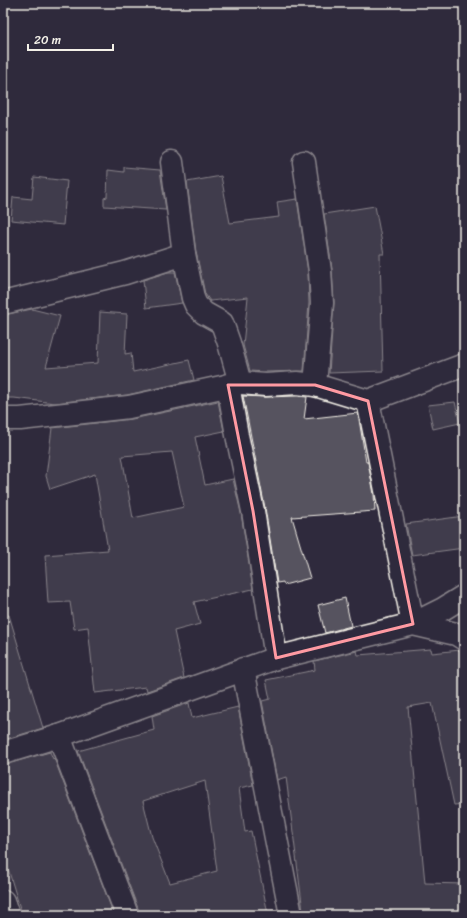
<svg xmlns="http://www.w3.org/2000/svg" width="467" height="918" font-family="Sriracha,sans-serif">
<rect width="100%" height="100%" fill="#2f2a3d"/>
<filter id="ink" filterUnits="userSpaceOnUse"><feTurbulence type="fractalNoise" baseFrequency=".025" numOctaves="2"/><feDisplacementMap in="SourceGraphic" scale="8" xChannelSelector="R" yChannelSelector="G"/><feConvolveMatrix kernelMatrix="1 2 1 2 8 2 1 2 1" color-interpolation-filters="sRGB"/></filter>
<g filter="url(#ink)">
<g fill="#56525f" stroke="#f4f1e8" fill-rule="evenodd">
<path d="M124 167 160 170 166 210 104 206V198L107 197 108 170 124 172Z"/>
<path d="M221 176 230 223 279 217 277 202 297 199 308 272 309 303 304 371 266 372 250 371 243 345 248 297 210 301 205 294 196 252 187 182Z"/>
<path d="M34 177 67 181 63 225 11 220 13 197 32 199Z"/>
<path d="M375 206 384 254H380L383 371 329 373 334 302 332 269 324 214Z"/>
<path d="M168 272H175L182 303 146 308 143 280Z"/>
<path d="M32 309 60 316 46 367 98 363 100 312 127 314 125 354 131 353 133 372 189 360 194 380 127 395 55 403 14 398H3V315Z"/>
<path d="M243 396 265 397 297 396 307 397 304 419 358 413 366 462H368L374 494 375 511 292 517 310 578 284 585 283 582 277 583 265 508Z"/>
<path d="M218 401 224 431 195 437 205 485 233 479 241 513 253 589 194 602 200 624 174 631 184 678 147 691 146 687 95 693 88 627 74 629 70 602 48 603 45 555 108 550 95 474 50 489 46 476 52 428 132 419ZM172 452 184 507 133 518 122 456Z"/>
<path d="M455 402 460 423 433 429 428 405Z"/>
<path d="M464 516V548L412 555 406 524Z"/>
<path d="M345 598 351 626 325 633 318 605Z"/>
<path d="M9 615 43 728 3 740V616Z"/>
<path d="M431 649 432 653 460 650 464 651V804L454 805 432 703 408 707 425 883 464 884V915H310L308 910 303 911 286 777 277 780 262 701 270 699 266 680 315 670 314 661 357 651 358 655Z"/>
<path d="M189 703 192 718 238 707 253 785 239 788 245 832 251 831 268 914 256 915H139V911L78 751 154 730 152 716ZM205 781 217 871 170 883 152 837 143 801Z"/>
<path d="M50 752 53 759 54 758 114 915H22L3 852V765Z"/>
</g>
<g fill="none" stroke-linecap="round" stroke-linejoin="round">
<defs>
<g id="street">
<path d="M172 162 184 254 193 298 196 305 204 313 222 323 229 343 240 383"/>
<path d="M304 162 320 271 322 303 315 385"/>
<path d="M3 303 125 273 184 254"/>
<path d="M228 385 237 435 253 511 276 658"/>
<path d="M368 401 413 624 443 609 464 596"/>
<path d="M3 419H20L129 407 240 383 266 385 297 383 315 385 368 401 464 365"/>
<path d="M243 669 291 915"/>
<path d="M59 736 127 915"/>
<path d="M3 753 59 736 276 658 413 624 456 634 464 639"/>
<path d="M3 901 8 915"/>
</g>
</defs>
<use href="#street" stroke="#f4f1e8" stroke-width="25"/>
<use href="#street" stroke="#2f2a3d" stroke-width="22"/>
</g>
</g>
<path d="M0 0H467V918H0ZM228 385H315L368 401 413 624 276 658 253 511Z" fill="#2f2a3d" fill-opacity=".55" fill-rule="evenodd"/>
<path fill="none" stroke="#ff9aa2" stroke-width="3" stroke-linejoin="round" d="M228 385H315L368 401 413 624 276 658 253 511Z"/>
<rect width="467" height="918" fill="none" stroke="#2f2a3d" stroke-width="16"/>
<rect x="8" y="8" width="451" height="902" fill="none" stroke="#f4f1e8" stroke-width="1.5" filter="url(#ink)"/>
<path d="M28 44v6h85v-6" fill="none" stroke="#f4f1e8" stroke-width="2"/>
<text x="34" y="44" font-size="12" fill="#f4f1e8" stroke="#2f2a3d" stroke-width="3" paint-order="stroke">20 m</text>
</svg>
